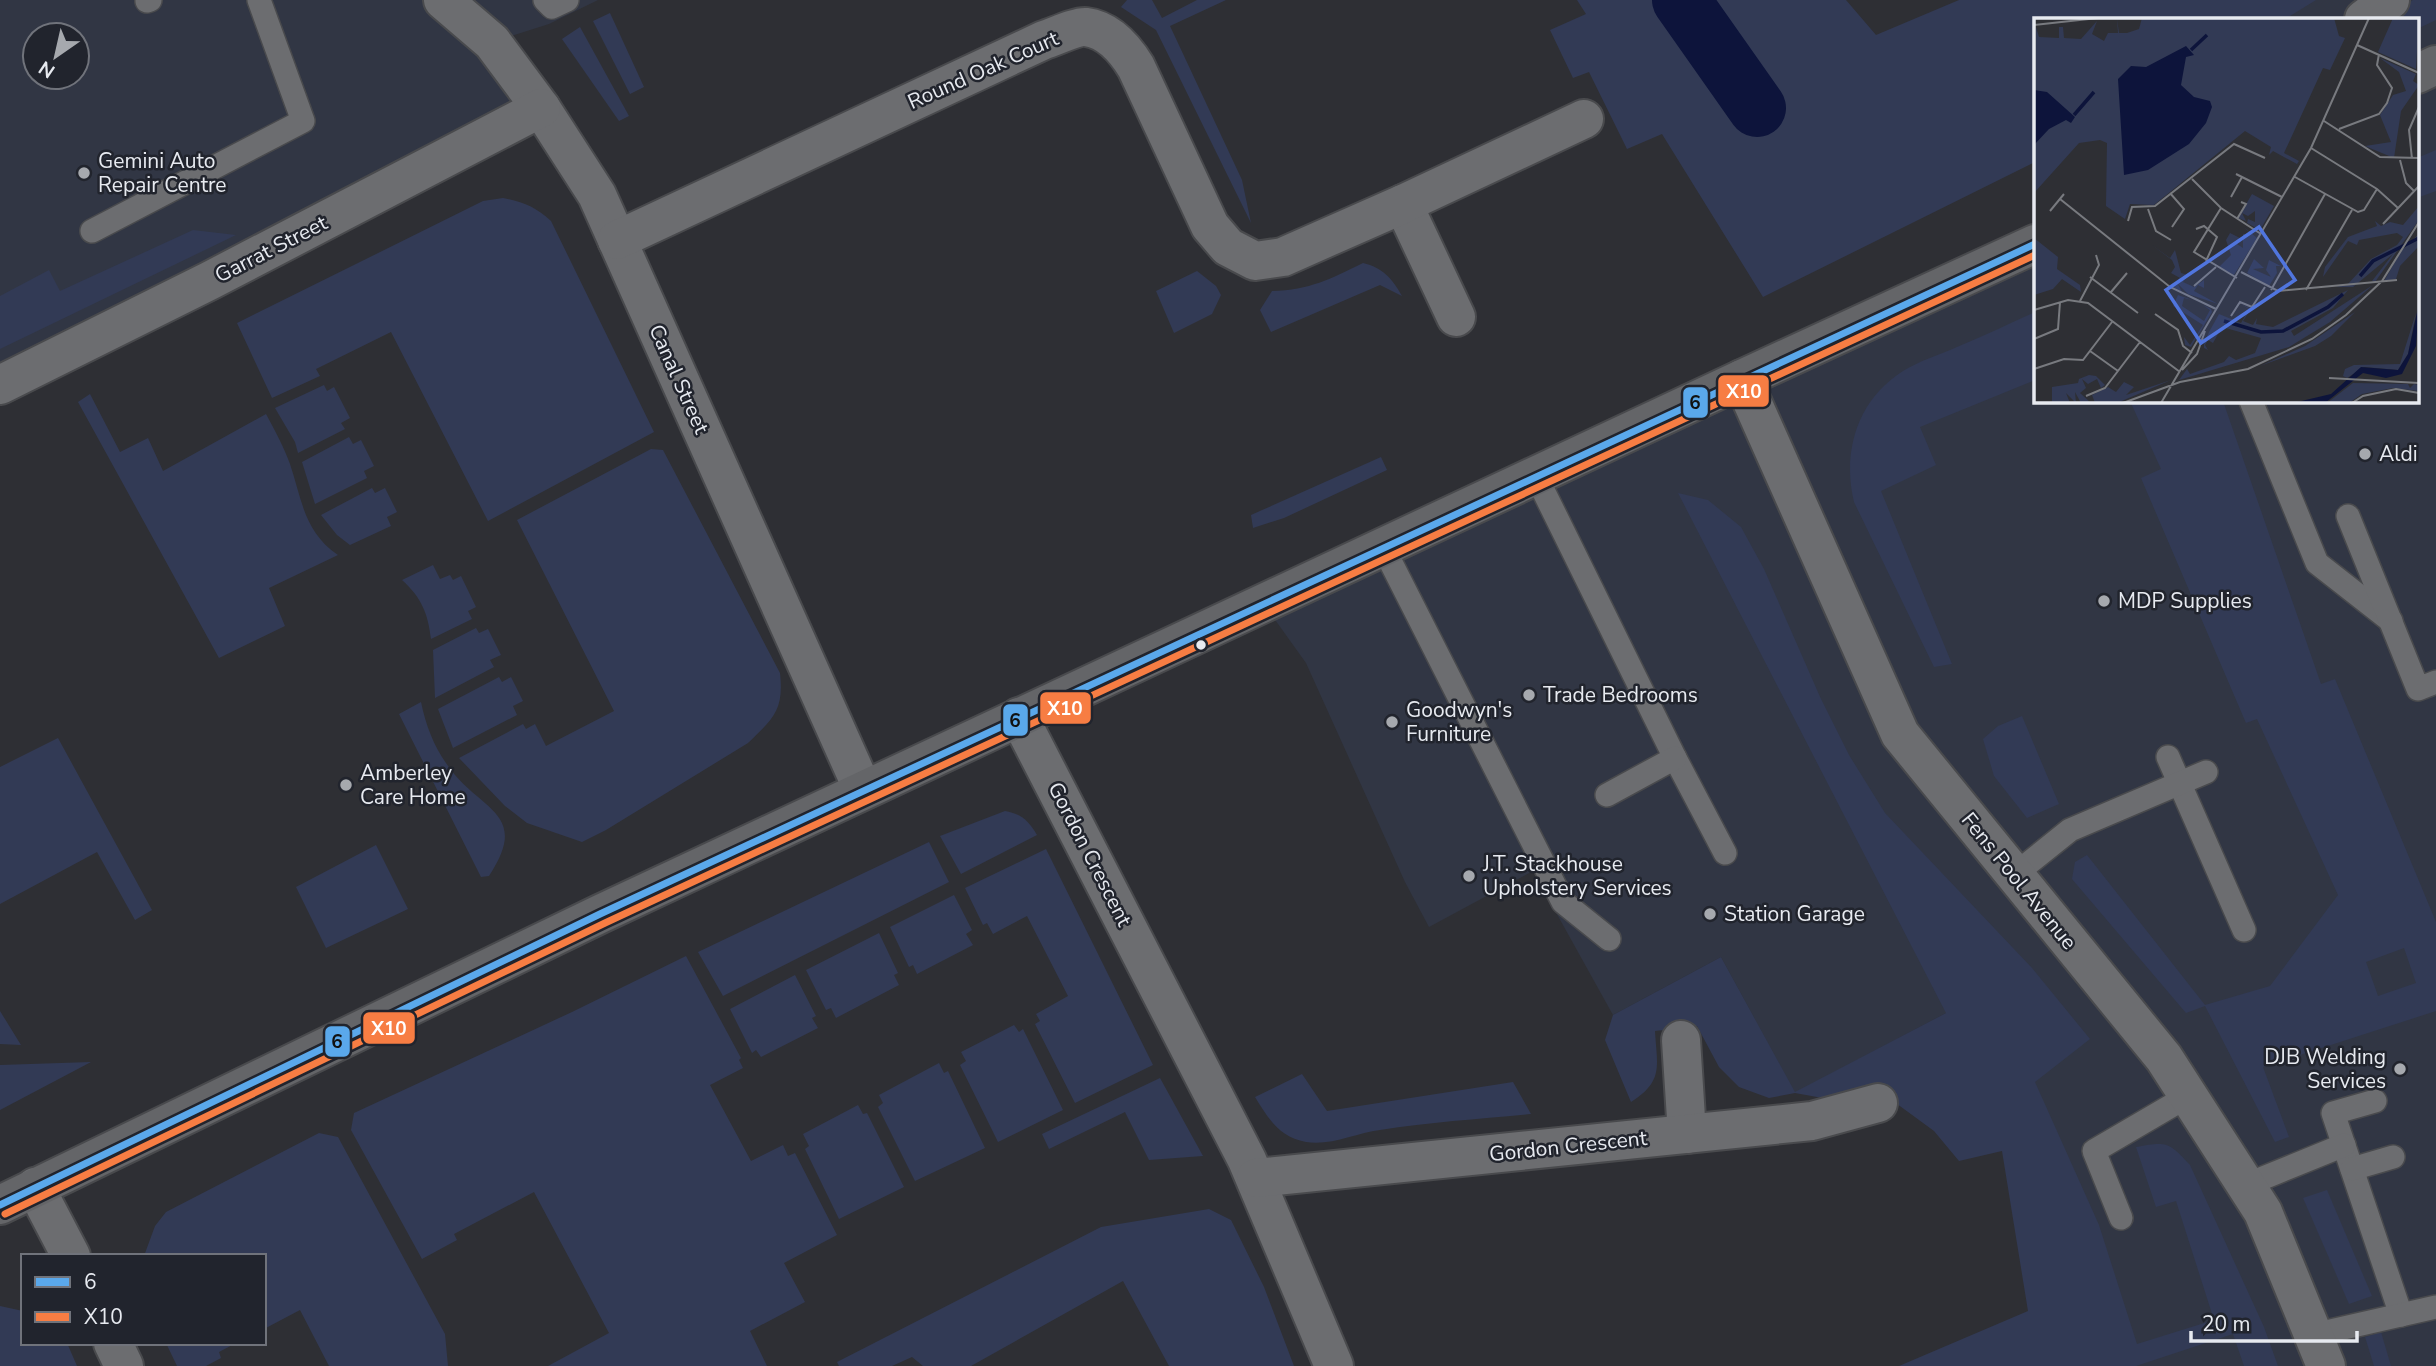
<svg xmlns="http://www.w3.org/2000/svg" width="2436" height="1366" font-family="'Nunito Sans',sans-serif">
<rect width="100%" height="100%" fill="#2e2f34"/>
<g fill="#313644" fill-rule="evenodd">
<path d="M0 0H598L549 24 492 42 541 108 0 385ZM35 35H77V77H35Z"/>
<path d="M2280 0H2436V1366H2119L1946 1013 1795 1093 1721 957 1613 1015 1533 871 1429 927 1405 882 1306 663 1263 603 2035 246V401H2417V19H2289Z"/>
</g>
<g fill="#323a55" fill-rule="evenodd">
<path d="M1127 0H1152L1162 18 1197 0H1226L1170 26 1242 180 1251 223 1156 30 1121 7Z"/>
<path d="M1577 0H1846L1876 35 1959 0H2316L2285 19H2035V162L1763 297 1662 134 1627 149 1589 72 1573 78 1550 30 1586 14Z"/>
<path d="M2413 0H2436V20L2417 29V19H2386Z"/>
<path d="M610 13 644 87 630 94 593 21Z"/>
<path d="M580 27 629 116 619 121 562 39Z"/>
<path d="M2436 150V191L2417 198V158Z"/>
<path d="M503 198C523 202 536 207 551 221L654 432 488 521 391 332 316 369 320 376 272 398 237 323 483 201Z"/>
<path d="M193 230 236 235 0 349V296L49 270 60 291Z"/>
<path d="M1363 263C1383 268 1392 278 1402 296L1380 285 1271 332 1260 310 1272 291C1310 290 1330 279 1363 263Z"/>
<path d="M1197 271 1216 286 1221 295 1212 314 1174 333 1156 291Z"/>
<path d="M2035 312V380L1920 427 1936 465 1881 491 1952 664 1934 667 1854 502C1842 452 1857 400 1903 371 1919 361 1939 355 1957 347 1983 336 2009 324 2035 312Z"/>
<path d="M324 385 327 391 334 387 350 418 341 423 345 429 298 453 295 442 275 408Z"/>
<path d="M90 394 120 452 148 438 163 471 266 414C275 431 284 447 290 464 302 500 304 532 338 555L269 588 285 626 219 658 78 402Z"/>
<path d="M2130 401H2223L2321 684 2335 679 2436 922V1011L2263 1067 2289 1137 2275 1142 2205 1006 2186 1013 2072 879 2075 862 2087 855 2205 1005 2270 986 2338 895 2257 719 2246 723 2141 478 2161 469ZM2404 948 2416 983 2378 996 2366 962Z"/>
<path d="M349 437 353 444 361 440 374 466 364 471 367 478 315 504 302 462Z"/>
<path d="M651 449 663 450 780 673C784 710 774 718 748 743L606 830 582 842 527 823 505 806 459 758 523 724 526 729 535 724 546 746 614 711 517 520Z"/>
<path d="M1381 457 1387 470 1284 518 1253 528 1251 515Z"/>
<path d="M372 488 375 493 385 488 397 512 387 517 391 526 350 545 337 535 321 515Z"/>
<path d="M1678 493 1708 500 1741 527 1764 569 1821 699 1849 755 1885 813 2032 968 2090 1039 2035 1082 2099 1225 2137 1344 2214 1320 2176 1201 2156 1207 2136 1147C2167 1141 2169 1142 2190 1165L2264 1327 2278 1366H2244L2233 1334 2136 1366H1899L2028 1311 2002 1151 1959 1161 1934 1131 1878 1090 1828 1099 1795 1093 1769 1098 1739 1087 1719 1067 1697 1026 1655 1031C1657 1066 1664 1081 1631 1102L1605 1040 1613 1015 1721 957 1795 1092 1946 1013Z"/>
<path d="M433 565 440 579 450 575 453 580 461 576 476 607 468 611 472 619 431 639C428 614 422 598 402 580Z"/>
<path d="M476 628 479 633 488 629 501 655 490 660 494 667 435 698 433 650Z"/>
<path d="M499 677 502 682 511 677 523 701 513 706 517 715 453 748 438 709Z"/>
<path d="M421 702C427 730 436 752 455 775 487 812 528 817 489 876L481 877 399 714Z"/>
<path d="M2022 716 2059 804 2027 818 1994 776 1983 739 1998 726Z"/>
<path d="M58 738 152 910 135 920 97 852 0 904V767Z"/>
<path d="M1005 811C1021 814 1028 820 1037 835L961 874 940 836Z"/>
<path d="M929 842 949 882 723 996 698 952Z"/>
<path d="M376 845 408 909 326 948 296 887Z"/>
<path d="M1046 849 1153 1065 1075 1103 1035 1024 1040 1021 1036 1014 1068 996 1027 916 993 934 987 923 983 925 965 888Z"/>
<path d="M954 895 972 930 966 934 973 945 917 974 913 965 909 967 890 927Z"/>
<path d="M879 933 898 973 894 975 899 985 836 1018 831 1008 826 1010 806 970Z"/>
<path d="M686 956 741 1058 739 1060 743 1068 710 1085 751 1161 783 1145 788 1156 795 1153 837 1235 784 1263 805 1302 750 1331 767 1366H548L609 1333 534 1192 454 1234 457 1240 422 1259 351 1130 354 1113 572 1012Z"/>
<path d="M795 975 816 1016 812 1018 818 1028 761 1057 756 1050 752 1053 730 1009Z"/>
<path d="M0 1011 21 1045 0 1044Z"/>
<path d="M1014 1025 1019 1032 1023 1029 1063 1110 998 1142 960 1065 966 1061 961 1052Z"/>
<path d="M91 1062 0 1110V1065Z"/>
<path d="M939 1063 944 1073 948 1071 985 1148 915 1181 878 1107 883 1103 879 1095Z"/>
<path d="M1302 1074 1327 1111 1513 1082 1531 1114C1481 1119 1430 1122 1380 1130 1356 1133 1331 1146 1306 1142 1279 1137 1268 1118 1255 1097Z"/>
<path d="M1160 1078 1203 1156 1149 1160 1125 1112 1049 1149 1042 1134Z"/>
<path d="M858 1105 863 1114 867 1113 904 1187 839 1219 805 1149 809 1146 803 1134Z"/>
<path d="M319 1133 338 1137 445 1334 448 1366H329L300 1310 264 1329V1256H144L155 1226 166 1212Z"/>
<path d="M2327 1190 2372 1296 2349 1304 2303 1198Z"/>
<path d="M1209 1209 1231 1220 1264 1287 1294 1366H1169L1123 1281 971 1366H923L912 1357 892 1366H839L837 1362 1101 1227Z"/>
<path d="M0 1306 23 1311V1343H67L77 1366H0Z"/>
<path d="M2381 1332 2391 1366H2374L2365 1337Z"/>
<path d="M166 1343H236L219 1352 221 1358 206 1366H177Z"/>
</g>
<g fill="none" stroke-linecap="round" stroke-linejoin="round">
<path stroke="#0d143b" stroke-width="58" d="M1681 0 1757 108"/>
<defs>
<g id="service">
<path d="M545 0 552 7 567 0"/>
<path d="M147 1 150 0"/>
<path d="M92 231 303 121 259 0"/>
<path d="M2251 401 2317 563 2391 621"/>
<path d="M1536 476 1675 758 1725 853"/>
<path d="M2348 516 2418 689 2436 682"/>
<path d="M1383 547 1563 902 1609 939"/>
<path d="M2168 757 2244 930"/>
<path d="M1607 795 1675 758"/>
<path d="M2014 875 2070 830 2206 772"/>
<path d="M2375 1101 2333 1113 2401 1315"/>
<path d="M2352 1169 2393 1157"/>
<path d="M2246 1185 2344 1145"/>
<path d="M2121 1218 2094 1151 2188 1096"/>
<path d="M2313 1335 2436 1307"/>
</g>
<g id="minor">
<path d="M443 0 492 42 541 108 597 195 863 790"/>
<path d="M2364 19 2390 0"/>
<path d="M1403 204 1456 317"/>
<path d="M617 240 1044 40C1054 37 1077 26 1086 27 1109 30 1125 49 1136 67L1210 226 1228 247 1255 261 1283 257 1403 204 1584 119"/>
<path d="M1742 379 1900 734 2164 1058 2263 1212 2326 1366"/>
<path d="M0 385 209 281 541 108"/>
<path d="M1019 717 1247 1160 1334 1366"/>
<path d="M1681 1040 1687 1134"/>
<path d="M1256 1178 1812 1121 1878 1103"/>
<path d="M35 1187 71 1256"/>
<path d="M113 1343 124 1366"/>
</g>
<g id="primary">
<path d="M2417 74 2436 65"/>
<path d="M0 1205 600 914 1742 379 2035 244"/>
</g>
</defs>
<use href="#service" stroke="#494a4d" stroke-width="26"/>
<use href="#minor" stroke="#494a4d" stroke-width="42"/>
<use href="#primary" stroke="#494a4d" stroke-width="42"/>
<use href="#service" stroke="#6c6d70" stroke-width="23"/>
<use href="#minor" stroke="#6c6d70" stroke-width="38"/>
<use href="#primary" stroke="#646568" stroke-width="38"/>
<defs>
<path id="bus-1" d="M0 1205 600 914 2035 244"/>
<path id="bus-2" d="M5 1214 605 923 2035 255"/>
</defs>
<use href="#bus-1" stroke="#21242d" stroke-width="12"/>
<use href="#bus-2" stroke="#21242d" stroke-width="12"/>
<use href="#bus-1" stroke="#5aa8eb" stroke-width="7"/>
<use href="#bus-2" stroke="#f77d43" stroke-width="7"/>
</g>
<g fill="#a6a9ae" stroke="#21242d" stroke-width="2.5">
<circle cx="84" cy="173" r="7"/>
<circle cx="2365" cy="454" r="7"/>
<circle cx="2104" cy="601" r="7"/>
<circle cx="1529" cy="695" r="7"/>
<circle cx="1392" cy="722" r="7"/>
<circle cx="346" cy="785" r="7"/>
<circle cx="1469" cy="876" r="7"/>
<circle cx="1710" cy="914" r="7"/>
<circle cx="2400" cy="1069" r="7"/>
</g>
<circle fill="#e7eaf0" stroke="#21242d" stroke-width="2.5" cx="1201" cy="645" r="6"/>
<g text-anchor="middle" stroke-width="5" stroke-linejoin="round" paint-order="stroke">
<g font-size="21" fill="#e7eaf0" stroke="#21242d">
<text transform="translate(983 70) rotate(-24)" y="7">Round Oak Court</text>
<text transform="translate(271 249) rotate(-27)" y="7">Garrat Street</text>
<text transform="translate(679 379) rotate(66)" y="7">Canal Street</text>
<text transform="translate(1090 854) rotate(63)" y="7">Gordon Crescent</text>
<text transform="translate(2019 881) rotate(51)" y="7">Fens Pool Avenue</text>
<text transform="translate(1568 1146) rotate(-6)" y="7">Gordon Crescent</text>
</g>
<g font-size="21" fill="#e7eaf0" stroke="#21242d" text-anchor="start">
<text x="98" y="168">Gemini Auto<tspan x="98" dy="24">Repair Centre</tspan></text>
<text x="2379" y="461">Aldi</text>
<text x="2118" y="608">MDP Supplies</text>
<text x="1543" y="702">Trade Bedrooms</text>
<text x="1406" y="717">Goodwyn's<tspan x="1406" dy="24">Furniture</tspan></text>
<text x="360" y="780">Amberley<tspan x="360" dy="24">Care Home</tspan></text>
<text x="1483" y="871">J.T. Stackhouse<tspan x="1483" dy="24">Upholstery Services</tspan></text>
<text x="1724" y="921">Station Garage</text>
<text x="2386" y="1064" text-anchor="end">DJB Welding<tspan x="2386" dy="24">Services</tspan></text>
</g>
</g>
<g transform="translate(2034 18)">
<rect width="385" height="385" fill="#2e2f34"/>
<path d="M108 0H300L305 18 311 20 296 52 289 50 250 135 265 143 263 146 239 133 235 137 237 129 211 113 120 187 96 186 91 201 72 188 73 125 66 122 45 125 0 175 2 9 5 19 25 20V9H29L30 20 47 21 63 3 58 16 70 23 74 15H84L83 1 85 15H93L105 11ZM359 0H385L382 51 344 34ZM346 40 382 56 379 63 385 67 367 93 360 140 331 128 357 124 346 97 359 77 372 73 365 54ZM218 176 240 188 226 212 213 205 214 201 221 204V193L214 198 208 195 212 203 204 200ZM385 188V202L341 264 338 263 359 236 319 269H301L313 267 337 241 363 227 369 219 363 215 325 222 323 227 314 223 289 259 291 249 314 219 343 208 341 203 347 208 356 204 369 207ZM210 209 223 220 200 257 185 249 197 237 192 222 196 215 206 220 203 226 209 230V216H217ZM385 216V228L366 248 362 261 350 263 367 233ZM0 220 24 239 23 251 46 267 47 274 28 261 19 271 0 277ZM118 227 136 240 141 232 147 255 154 257 149 264 160 269 170 262V270L164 267 160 273 184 286 154 276 144 266 148 274 136 267 146 260 137 255 141 249 138 242ZM220 241 230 250 219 251 237 259 232 252 235 242 247 248H242L243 255 235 268 213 255ZM339 267 296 304 255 329 145 362 153 351 156 356 190 344 195 338 202 342 221 335 227 320 188 309 179 325 174 322 171 327 174 332 170 330V326L175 314 185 296 207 305 215 291 207 286 217 291 209 303 219 307 223 300 222 306 239 309 314 272 299 290 257 313 260 318ZM144 277 158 282 150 280 148 288 170 303 176 292 169 287 177 291 178 294 157 329 151 327 150 319 156 327 169 307 139 288ZM321 294 297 318 281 328 226 348 271 328ZM382 295 374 336 364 352 330 349 313 360 309 358 311 351 320 347 366 346ZM55 357 62 358 71 367 67 370 63 361 54 366 48 361 52 370 46 375 57 385H47L41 374 42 385 32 375 36 385H18V369L44 365 45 361ZM137 362 83 385H61L58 377 74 369 82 374 90 364 100 369 92 377ZM319 365 374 366 376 370 380 366 385 367V373L359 370 328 376 315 385H293Z" fill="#323a55"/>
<path d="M152 28 160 37 152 39 147 67 160 79 176 83 178 89 172 105 155 126 114 152 90 157 84 61 97 48 112 49ZM0 72 13 74 41 99 37 105 32 102 15 111 0 127ZM385 285 382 328 368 356 352 360 329 355 291 385H259L297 376 327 349 364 352 374 336Z" fill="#0d143b"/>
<path fill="none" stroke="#0d143b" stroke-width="3.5" d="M157 32 173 17M40 97 60 74M326 258 339 243 385 220M190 303 227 314 249 313 294 289 309 276"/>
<path fill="none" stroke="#787a7f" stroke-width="2" d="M0 7 64 0M323 27 385 55M290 103 346 139 385 140M305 111 345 96 353 85 358 70 343 47 345 36M277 130 343 171 364 190M378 141 375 112 385 89M366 142 372 165 380 173M202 156 248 179M261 159 324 194 330 192 343 171M158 161 187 190 227 216M136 175 150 191 138 209M197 179 208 159M26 181 136 269 182 291M187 190 160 234 203 260M114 191 122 213 137 222M16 193 30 176M203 201 212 186 207 184M94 203 98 189 121 188 200 126 231 140M349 206 385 168M162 211 170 208 183 219 172 243M207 254 244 273 363 262M56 259 104 295M160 268 182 249M237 272 291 176M272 272 318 192M77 274 93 255M46 283 65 247 62 237M0 292 34 282 54 285 146 354M121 296 144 312 149 328 158 335M197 298 206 284 218 289 231 269M0 321 24 311 26 284M56 333 84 353M0 351 30 341 49 342 78 304M148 352 163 336 171 313M295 360 385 365M52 378 71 370 106 324M89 385 146 364 214 351 278 321 312 297 348 263 385 204M127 385 277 130 335 0M318 385 329 378 362 371 385 375"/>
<path fill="#5075de" fill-opacity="0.15" stroke="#5075de" stroke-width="3.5" d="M225 209 261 262 167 325 132 272Z"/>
<rect width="385" height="385" fill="none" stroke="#e7eaf0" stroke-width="3.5"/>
</g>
<g stroke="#21242d" stroke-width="2.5">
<rect x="1717" y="374" width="53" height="34" rx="7" fill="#f77d43"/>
<rect x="1682" y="386" width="27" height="33" rx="7" fill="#5aa8eb"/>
<rect x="1039" y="691" width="53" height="34" rx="7" fill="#f77d43"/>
<rect x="1002" y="703" width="27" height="34" rx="7" fill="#5aa8eb"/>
<rect x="362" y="1011" width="54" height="34" rx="7" fill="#f77d43"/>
<rect x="324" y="1025" width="27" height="33" rx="7" fill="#5aa8eb"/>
</g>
<g font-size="19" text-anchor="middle" font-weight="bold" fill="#fff">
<text x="1744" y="398">X10</text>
<text x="1065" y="715">X10</text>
<text x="389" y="1035">X10</text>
</g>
<g font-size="19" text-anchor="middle" font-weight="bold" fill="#111">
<text x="1695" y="409">6</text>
<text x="1015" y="727">6</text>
<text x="337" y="1048">6</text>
</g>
<rect x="21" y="1254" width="245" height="91" fill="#21242d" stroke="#70737b" stroke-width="2"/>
<rect x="35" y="1277" width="35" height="10" fill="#5aa8eb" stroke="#70737b" stroke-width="2"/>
<text x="84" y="1289" font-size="21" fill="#e7eaf0">6</text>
<rect x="35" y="1312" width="35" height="10" fill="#f77d43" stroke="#70737b" stroke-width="2"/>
<text x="84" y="1324" font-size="21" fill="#e7eaf0">X10</text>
<g transform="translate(56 56) rotate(214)"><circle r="33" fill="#21242d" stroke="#70737b" stroke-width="2"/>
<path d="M0-5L12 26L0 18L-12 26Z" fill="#a6a9ae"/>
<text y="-10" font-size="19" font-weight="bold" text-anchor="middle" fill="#e7eaf0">N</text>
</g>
<path d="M2191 1331v10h166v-10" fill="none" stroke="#e7eaf0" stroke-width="3.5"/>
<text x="2202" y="1331" font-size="21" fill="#e7eaf0" stroke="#21242d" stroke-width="5" paint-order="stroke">20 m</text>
</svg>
